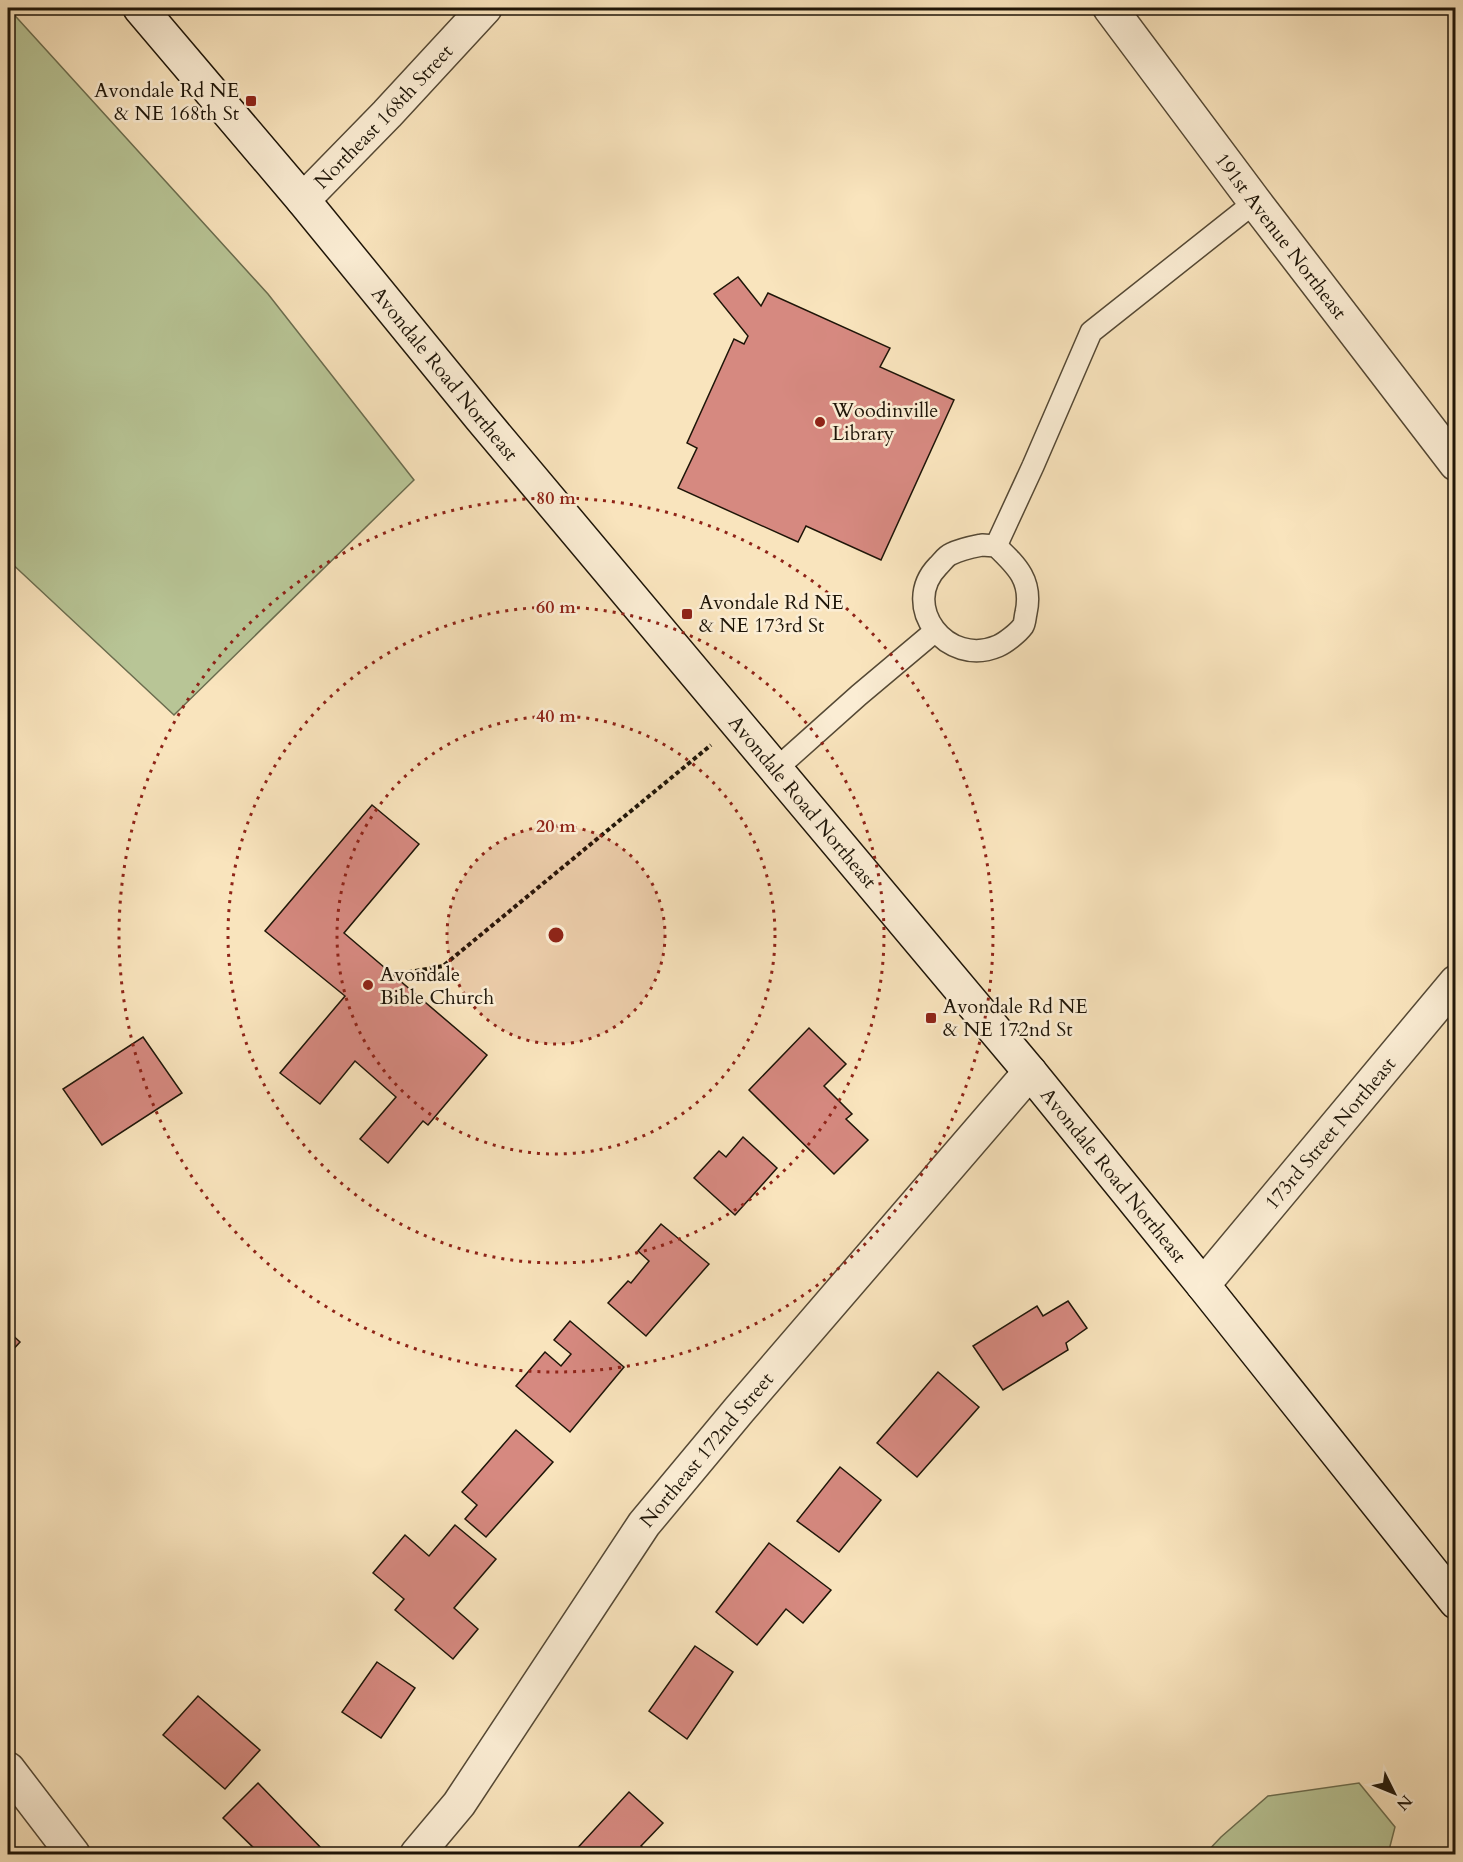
<svg xmlns="http://www.w3.org/2000/svg" width="1463" height="1862" font-family="Cardo,serif">
<rect width="100%" height="100%" fill="#f9e4bd"/>
<filter id="stains"><feTurbulence type="fractalNoise" baseFrequency=".00333" numOctaves="4"/><feColorMatrix values="0 0 0 0 .2 0 0 0 0 .09 0 0 0 0 .02 0 0 0 .5 -.17"/></filter>
<radialGradient id="worn" r=".72"><stop offset=".6" stop-color="#630" stop-opacity="0"/><stop offset="1" stop-color="#630" stop-opacity=".3"/></radialGradient>
<g fill="#b8c596" stroke="#6b6d4f" stroke-width="1.5">
<path d="M8 8 268 294 414 480 174 715 8 560Z"/>
<path d="M1359 1783 1395 1827 1388 1854H1205L1221 1837 1268 1796Z"/>
</g>
<g fill="#d68980" stroke="#1e1508" stroke-width="1.5">
<path d="M738 277 761 306 768 293 890 348 880 367 954 400 881 560 806 526 798 542 678 488 697 448 687 443 734 339 744 344 748 336 714 294Z"/>
<path d="M372 805 419 844 344 933 487 1055 428 1125 423 1121 388 1163 360 1139 396 1097 355 1061 320 1104 280 1073 345 996 265 931Z"/>
<path d="M809 1028 846 1064 824 1086 852 1114 846 1119 868 1140 834 1174 749 1090Z"/>
<path d="M143 1037 182 1093 102 1145 63 1089Z"/>
<path d="M743 1137 777 1168 735 1215 694 1178 719 1151 726 1157Z"/>
<path d="M661 1224 709 1264 646 1336 608 1303 628 1281 631 1283 649 1261 638 1251Z"/>
<path d="M1068 1301 1087 1328 1066 1343 1068 1350 1003 1390 973 1346 1037 1306 1043 1316Z"/>
<path d="M570 1321 624 1367 570 1432 516 1386 545 1352 561 1366 571 1354 554 1340Z"/>
<path d="M8 1331 20 1342 8 1355Z"/>
<path d="M938 1372 979 1407 917 1477 877 1443Z"/>
<path d="M516 1430 553 1462 486 1537 465 1519 477 1505 462 1492Z"/>
<path d="M840 1467 881 1500 839 1552 797 1521Z"/>
<path d="M455 1525 496 1559 454 1608 478 1629 453 1659 395 1610 404 1599 373 1573 405 1535 429 1556Z"/>
<path d="M769 1543 831 1590 803 1623 786 1609 757 1645 716 1612Z"/>
<path d="M695 1646 733 1672 687 1739 649 1711Z"/>
<path d="M377 1662 415 1688 381 1738 342 1712Z"/>
<path d="M198 1696 260 1750 225 1789 163 1735Z"/>
<path d="M258 1783 326 1853 324 1854H260L223 1818Z"/>
<path d="M629 1792 663 1823 641 1846 650 1854H572Z"/>
</g>
<g fill="none" stroke-linecap="round" stroke-linejoin="round">
<defs>
<g id="lane">
<path d="M982 545 996 546C1017 566 1033 581 1026 613 1025 617 1025 623 1023 626 1018 633 1005 643 998 646 947 668 899 606 938 566 942 562 946 556 951 554 961 549 972 547 982 545Z"/>
<path d="M996 546 1033 466 1091 332 1255 202"/>
<path d="M775 770 859 695 934 632"/>
</g>
<g id="street">
<path id="s1" d="M1110 8 1255 202 1456 464"/>
<path id="s2" d="M303 200 387 114 485 8"/>
<path id="s3" d="M1203 1285 1456 982"/>
<path d="M8 1769 73 1854"/>
<path id="s4" d="M417 1854 459 1804 644 1524 739 1410 1030 1072"/>
</g>
<g id="secondary">
<path id="s5" d="M140 8 303 200 481 418 1030 1072 1203 1285 1456 1602"/>
</g>
</defs>
<use href="#lane" stroke="#554935" stroke-width="24"/>
<use href="#street" stroke="#554935" stroke-width="36"/>
<use href="#secondary" stroke="#1e1508" stroke-width="36"/>
<path stroke="#1e1508" stroke-width="4" stroke-dasharray="4.5 3" stroke-linecap="butt" d="M393 975 443 966 711 745"/>
<use href="#lane" stroke="#fbedd4" stroke-width="21"/>
<use href="#street" stroke="#fbedd4" stroke-width="33"/>
<use href="#secondary" stroke="#fbedd4" stroke-width="33"/>
</g>
<circle cx="556" cy="935" r="109" fill="#8f2418" fill-opacity=".12"/>
<g fill="none" stroke="#8f2418" stroke-width="3" stroke-dasharray="3 6">
<circle cx="556" cy="935" r="109"/>
<circle cx="556" cy="935" r="219"/>
<circle cx="556" cy="935" r="328"/>
<circle cx="556" cy="935" r="437"/>
</g>
<g fill="#8f2418" stroke="#fbedd4" stroke-width="2">
<rect x="245" y="95" width="12" height="12" rx="3"/>
<circle cx="820" cy="422" r="6"/>
<rect x="681" y="608" width="12" height="12" rx="3"/>
<circle cx="368" cy="985" r="6"/>
<rect x="925" y="1012" width="12" height="12" rx="3"/>
</g>
<g text-anchor="middle" stroke-width="5" stroke-linejoin="round" paint-order="stroke">
<g font-size="20" fill="#1e1508" stroke="#fbedd4" text-anchor="start">
<text x="239" y="97" text-anchor="end">Avondale Rd NE<tspan x="239" dy="23">&amp; NE 168th St</tspan></text>
<text x="832" y="417">Woodinville<tspan x="832" dy="23">Library</tspan></text>
<text x="699" y="609">Avondale Rd NE<tspan x="699" dy="23">&amp; NE 173rd St</tspan></text>
<text x="380" y="981">Avondale<tspan x="380" dy="23">Bible Church</tspan></text>
<text x="943" y="1013">Avondale Rd NE<tspan x="943" dy="23">&amp; NE 172nd St</tspan></text>
</g>
<g font-size="20" fill="#1e1508" stroke="#fbedd4">
<text dy="7" stroke="none"><textPath href="#s2" startOffset="116">Northeast 168th Street</textPath></text>
<text dy="7" stroke="none"><textPath href="#s1" startOffset="285">191st Avenue Northeast</textPath></text>
<text dy="7" stroke="none"><textPath href="#s5" startOffset="476">Avondale Road Northeast</textPath></text>
<text dy="7" stroke="none"><textPath href="#s5" startOffset="1034">Avondale Road Northeast</textPath></text>
<text dy="7" stroke="none"><textPath href="#s3" startOffset="198">173rd Street Northeast</textPath></text>
<text dy="7" stroke="none"><textPath href="#s5" startOffset="1520">Avondale Road Northeast</textPath></text>
<text dy="7" stroke="none"><textPath href="#s4" startOffset="498">Northeast 172nd Street</textPath></text>
</g>
</g>
<circle cx="556" cy="935" r="9" fill="#8f2418" stroke="#fbedd4" stroke-width="3"/>
<g font-size="18" text-anchor="middle" font-weight="bold" fill="#8f2418" stroke="#fbedd4" stroke-width="5" stroke-linejoin="round" paint-order="stroke">
<text x="556" y="504">80 m</text>
<text x="556" y="613">60 m</text>
<text x="556" y="722">40 m</text>
<text x="556" y="832">20 m</text>
</g>
<rect width="1463" height="1862" fill="none" stroke="#f9e4bd" stroke-width="30"/>
<rect x="9" y="9" width="1445" height="1844" fill="none" stroke="#1e1508" stroke-width="3"/>
<rect x="15" y="15" width="1433" height="1832" fill="none" stroke="#1e1508" stroke-width="1.5"/>
<g transform="translate(1394 1793) rotate(133)" stroke="#fbedd4" stroke-width="4.5" paint-order="stroke">
<path d="M0-4.5L10 22L0 15L-10 22Z" fill="#1e1508"/>
<text y="-9" font-size="16" font-weight="bold" text-anchor="middle" fill="#1e1508">N</text>
</g>
<rect width="100%" height="100%" filter="url(#stains)"/>
<rect width="100%" height="100%" fill="url(#worn)"/>
</svg>
